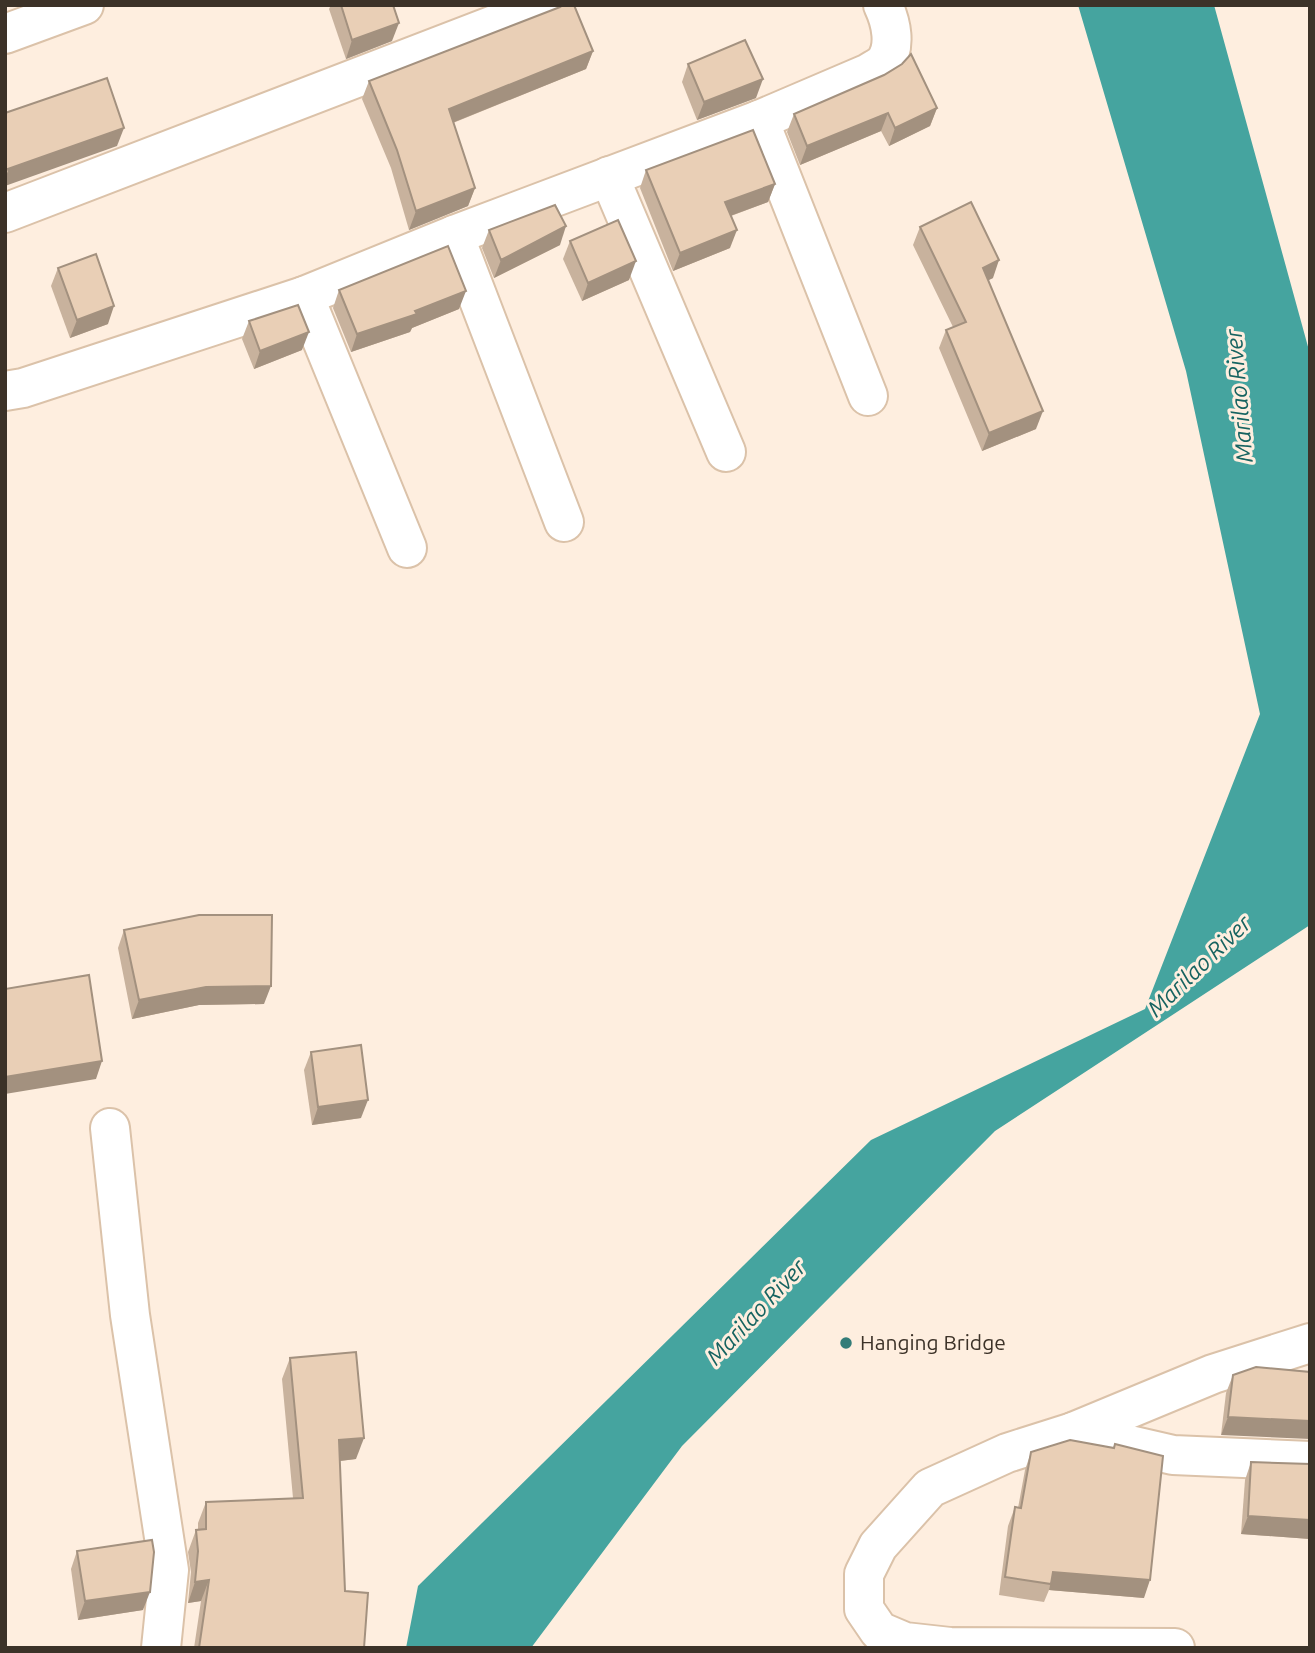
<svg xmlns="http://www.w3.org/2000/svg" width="1315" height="1653" font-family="Ubuntu,sans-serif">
<rect width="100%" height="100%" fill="#feeedf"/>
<path fill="#45a49f" d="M1078 5H1214L1310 354V925L995 1131 682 1446 531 1648H406L418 1586 871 1140 1145 1009 1260 714 1186 371Z"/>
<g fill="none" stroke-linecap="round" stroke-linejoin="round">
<defs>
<g id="minor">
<path d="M5 34 84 5"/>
<path d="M759 120 868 396"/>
<path d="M609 176 726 452"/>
<path d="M5 213 546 5"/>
<path d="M454 235 564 522"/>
<path d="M304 296 407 548"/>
<path d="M5 391 23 388 304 296 454 235 759 120 869 73C873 70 880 67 884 63 897 47 891 22 883 5"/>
<path d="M110 1128 130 1315 169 1570 161 1648"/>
<path d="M1073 1432 1173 1455 1310 1461"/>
<path d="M1175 1648 950 1647 905 1642 879 1631 864 1609V1574L878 1546 930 1488 1007 1453 1073 1432 1213 1374 1310 1343"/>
</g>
</defs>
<use href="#minor" stroke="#dbc2a9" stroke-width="42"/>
<use href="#minor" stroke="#fff" stroke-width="38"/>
</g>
<g fill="#c8b29d">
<path d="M331 5H393L392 41 346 59 329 9Z"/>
<path d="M593 51 586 69 453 123 475 188 468 206 409 230 391 168 362 99 369 81Z"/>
<path d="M688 64 756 98 697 120 682 82Z"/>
<path d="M937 108 930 126 889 146 881 131 800 165 787 132 794 114Z"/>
<path d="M646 170 775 184 768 202 731 216 730 248 673 271 640 188Z"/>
<path d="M920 227 993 278 988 280 1036 429 982 451 939 348 946 330 953 327 913 245Z"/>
<path d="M489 230 560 245 494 278 482 248Z"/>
<path d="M570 241 629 280 582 301 563 259Z"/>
<path d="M58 268 108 324 70 338 51 286Z"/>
<path d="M339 290 459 309 412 328 410 332 351 352 333 308Z"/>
<path d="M249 321 302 350 254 369 242 339Z"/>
<path d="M124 930 264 1004 199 1005 132 1019 118 948Z"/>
<path d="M311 1052 361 1118 312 1125 304 1070Z"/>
<path d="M290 1358 356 1459 340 1461 345 1591 364 1648H194L201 1601 188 1603 191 1572 188 1552 196 1530H198V1523L206 1502 293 1498 282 1379Z"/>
<path d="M1256 1367 1221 1435 1226 1393 1233 1375Z"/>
<path d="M1115 1444 1144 1598 1049 1590 1044 1602 999 1595 1008 1526 1015 1507 1018 1508 1025 1470 1031 1452 1114 1448Z"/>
<path d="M1251 1462 1310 1464V1539L1241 1534 1245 1480Z"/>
<path d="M77 1551 143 1610 78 1620 71 1569Z"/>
</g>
<g fill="#a3917f">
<path d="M399 23 392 41 346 59 352 40Z"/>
<path d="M593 51 586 69 442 127 449 109Z"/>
<path d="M763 79 756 98 697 120 704 102Z"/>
<path d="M937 108 930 126 889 146 895 128Z"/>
<path d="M888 113 881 131 800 165 807 146Z"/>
<path d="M124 128 117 146 5 186V174L8 169Z"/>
<path d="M775 184 768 202 719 220 725 202Z"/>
<path d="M475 188 468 206 409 230 416 211Z"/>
<path d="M566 226 560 245 494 278 501 260Z"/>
<path d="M737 230 730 248 673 271 680 253Z"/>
<path d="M999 260 993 278 977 286 983 268Z"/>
<path d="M636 261 629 280 582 301 588 283Z"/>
<path d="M466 291 459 309 412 328 410 332 351 352 357 334Z"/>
<path d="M114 306 108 324 70 338 77 320Z"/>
<path d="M309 332 302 350 254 369 260 351Z"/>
<path d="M1043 411 1036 429 982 451 989 433Z"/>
<path d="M271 986 264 1004 199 1005 132 1019 139 1000 206 987Z"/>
<path d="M102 1061 96 1079 5 1094V1077Z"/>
<path d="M368 1100 361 1118 312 1125 318 1107Z"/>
<path d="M1228 1417 1310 1421V1439L1221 1435Z"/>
<path d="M364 1438 356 1459 331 1462 339 1440Z"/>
<path d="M1248 1516 1310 1520V1539L1241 1534Z"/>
<path d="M1053 1572 1150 1580 1144 1598 1049 1590Z"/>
<path d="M209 1580 201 1601 188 1603 195 1582Z"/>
<path d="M150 1592 143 1610 78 1620 85 1601Z"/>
</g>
<g fill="#e9cfb6" stroke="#a3917f" stroke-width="2">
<path d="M341 5H393L399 23 352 40Z"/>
<path d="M563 5H574L593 51 449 109 475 188 416 211 397 150 369 81 560 7Z"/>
<path d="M745 40 763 79 704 102 688 64Z"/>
<path d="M911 54 937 108 895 128 888 113 807 146 794 114 884 75 902 64Z"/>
<path d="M107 78 124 128 8 169 9 173 5 174V113Z"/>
<path d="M753 130 775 184 725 202 737 230 680 253 646 170Z"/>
<path d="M971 202 999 260 983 268 1043 411 989 433 946 330 966 322 920 227Z"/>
<path d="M555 205 566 226 501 260 489 230Z"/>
<path d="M618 220 636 261 588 283 570 241Z"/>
<path d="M448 246 466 291 415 311 417 314 357 334 339 290Z"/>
<path d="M96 254 114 306 77 320 58 268Z"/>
<path d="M298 305 309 332 260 351 249 321Z"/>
<path d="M199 915H272L271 986 206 987 139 1000 124 930Z"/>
<path d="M89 975 102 1061 5 1077V989Z"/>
<path d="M361 1045 368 1100 318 1107 311 1052Z"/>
<path d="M356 1352 364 1438 339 1440 345 1591 368 1593 364 1648H199L209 1580 195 1582 198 1551 196 1530 206 1529V1502L303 1498 290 1358Z"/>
<path d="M1256 1367 1310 1372V1421L1228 1417 1233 1375Z"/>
<path d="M1070 1440 1114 1448 1115 1444 1163 1456 1150 1580 1053 1572 1051 1584 1005 1577 1015 1507 1021 1508 1031 1452Z"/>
<path d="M1251 1462 1310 1464V1520L1248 1516Z"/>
<path d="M152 1540 154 1552 150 1592 85 1601 77 1551Z"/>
</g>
<circle fill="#337c78" stroke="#feeedf" stroke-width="2.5" cx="846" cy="1343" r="7"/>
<g text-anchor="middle" stroke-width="6" stroke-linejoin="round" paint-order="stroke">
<g font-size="21" fill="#3c3228" stroke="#feeedf" text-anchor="start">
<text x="860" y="1350">Hanging Bridge</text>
</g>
<g font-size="23" font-style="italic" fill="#166360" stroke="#feeedf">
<text transform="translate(1239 396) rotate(-95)" y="8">Marilao River</text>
<text transform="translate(1199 966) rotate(-44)" y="8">Marilao River</text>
<text transform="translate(756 1312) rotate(-47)" y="8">Marilao River</text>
</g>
</g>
<rect width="1315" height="1653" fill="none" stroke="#3c3228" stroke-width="14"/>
</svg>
